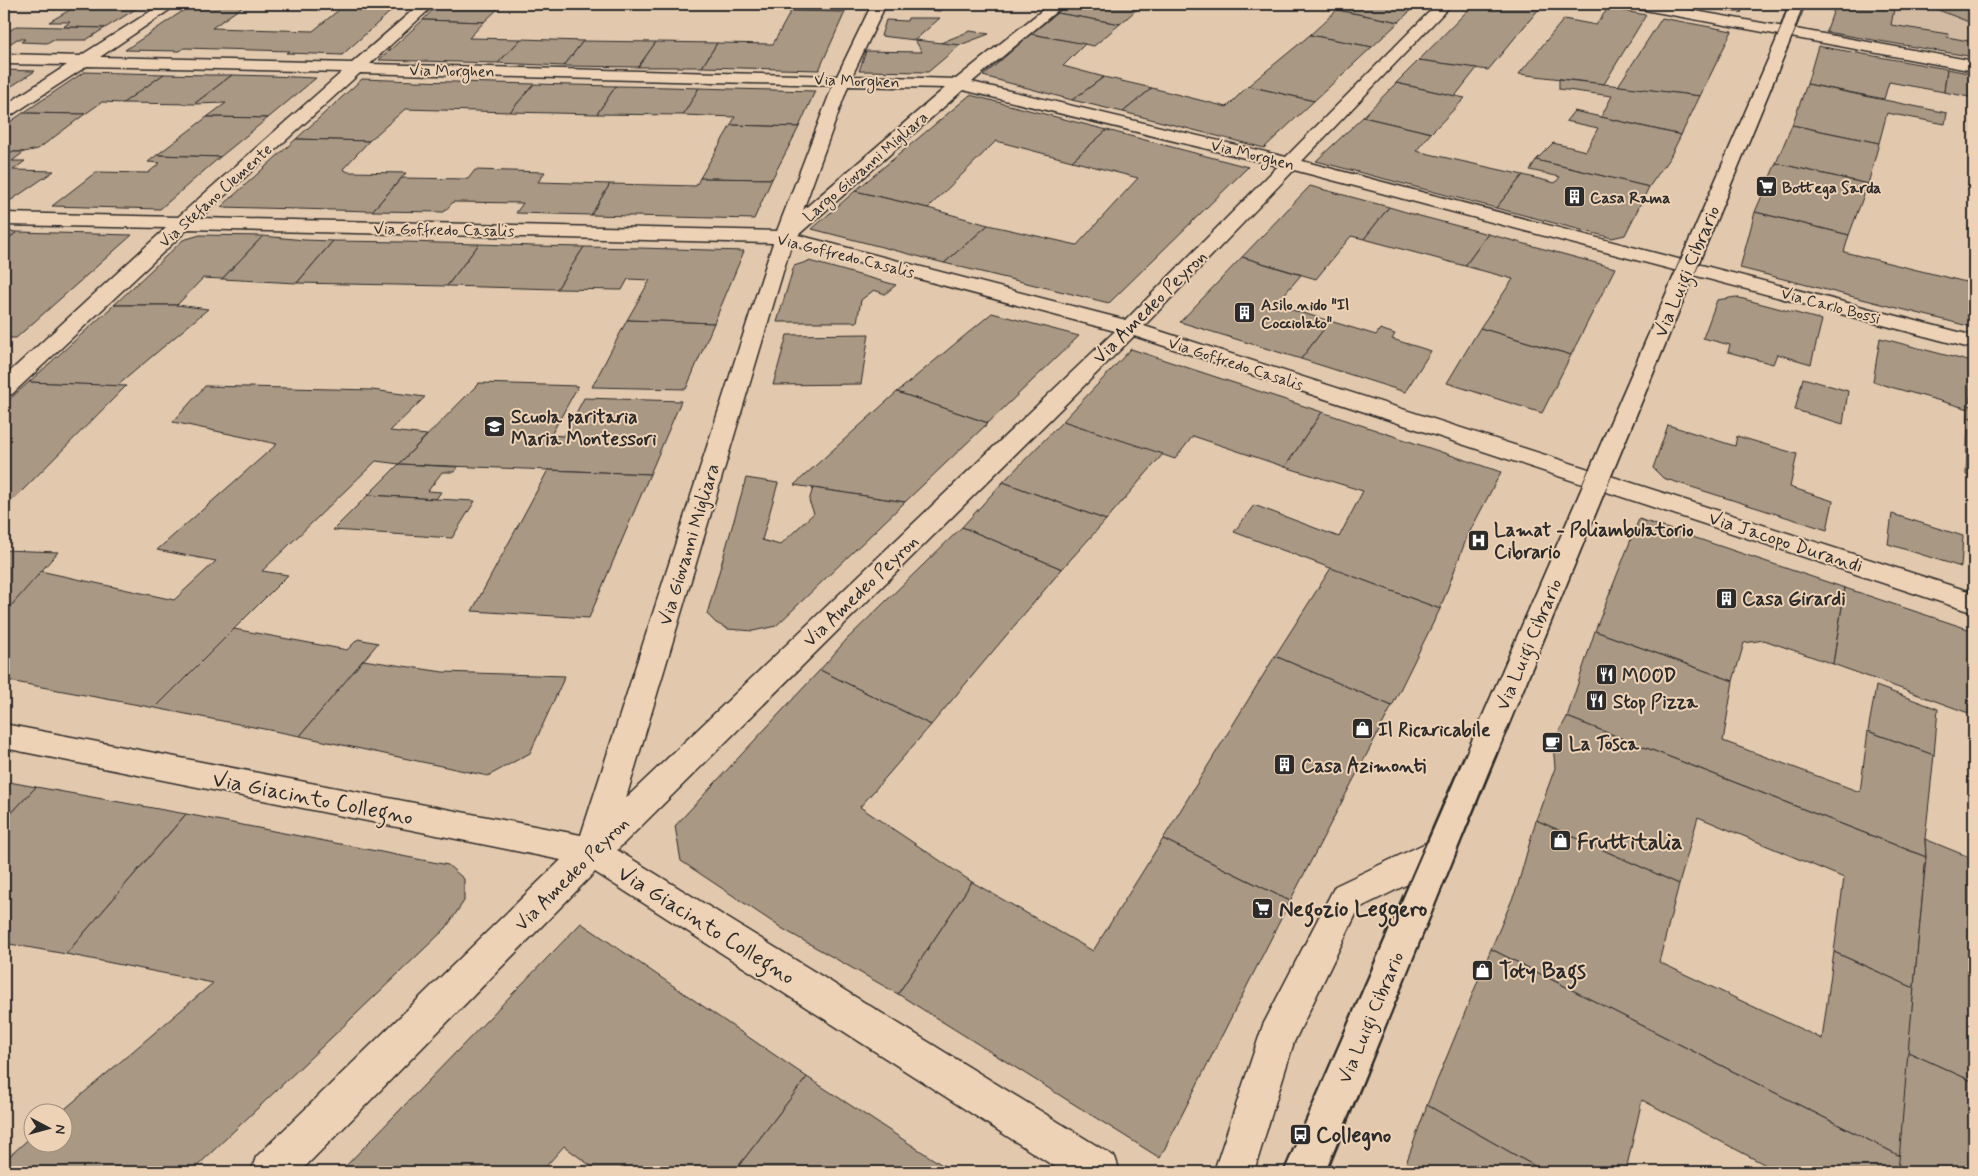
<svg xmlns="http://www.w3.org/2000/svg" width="1978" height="1176" font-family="Mynerve,sans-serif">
<rect width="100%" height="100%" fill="#e2c8ad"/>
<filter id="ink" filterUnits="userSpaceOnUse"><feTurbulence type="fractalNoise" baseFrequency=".02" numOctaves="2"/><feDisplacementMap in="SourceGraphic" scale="10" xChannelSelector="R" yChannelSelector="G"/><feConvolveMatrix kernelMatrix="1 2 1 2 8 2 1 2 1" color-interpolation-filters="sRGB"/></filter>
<g filter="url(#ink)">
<path fill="#d1baa1" d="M1836 4H1974V57L1826 32Z"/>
<g fill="#a99884" stroke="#2b2b2b">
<path d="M80 4H144L105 28 63 27 70 22H49Z"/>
<path d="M193 4H246L212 28 313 31 346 4H399L342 55 286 53 290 51 184 48 180 51 125 50Z"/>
<path d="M438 4H503L484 22 423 20Z"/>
<path d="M795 4H850L845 12 791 11Z"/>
<path d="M890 4H944L941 11 888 8Z"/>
<path d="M1068 4H1143L1120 24 1057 13Z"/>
<path d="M1344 4H1417L1399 22 1337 10Z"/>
<path d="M1474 4H1543L1488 70 1419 60Z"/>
<path d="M1689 4H1745L1741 13Z"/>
<path d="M1836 4H1895L1891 25 1948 34 1947 37 1974 42V57L1826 32Z"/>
<path d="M1974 4V24L1936 9 1970 4Z"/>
<path d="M1608 8 1646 15 1604 84 1519 74 1564 19 1596 25Z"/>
<path d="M1337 10 1399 22 1372 47 1310 35Z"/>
<path d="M791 11 845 12 819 70 702 67 717 43 773 44Z"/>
<path d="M1057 13 1120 24 1094 46 1031 34Z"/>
<path d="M908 18H940L915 40 881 36 886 20 907 21Z"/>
<path d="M1662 18 1732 31 1700 96 1618 86Z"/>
<path d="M423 20 484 22 469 38 521 39 498 63 379 60Z"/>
<path d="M17 26 63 27 105 28 86 40H52L47 43 21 42 25 39H17L11 43H4V34Z"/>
<path d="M970 31 989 34 960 45 938 44Z"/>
<path d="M1031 34 1085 44 1063 66 1104 77 1072 100 983 76Z"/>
<path d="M1310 35 1372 47 1314 101 1248 86Z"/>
<path d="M521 39 583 41 564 66 498 63Z"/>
<path d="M915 40 960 45 928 72 859 71 866 51 922 52Z"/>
<path d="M583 41 656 42 638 67 564 66Z"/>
<path d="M656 42 717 43 702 67H638Z"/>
<path d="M1818 46 1947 69 1944 92 1889 82 1884 99 1807 84Z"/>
<path d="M1419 60 1477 68 1455 96 1396 83Z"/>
<path d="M1947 69 1974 74V98L1944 92Z"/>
<path d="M4 70 35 71 4 91Z"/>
<path d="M84 72 164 74 123 103 102 102 85 114 23 113Z"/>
<path d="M164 74 209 75H232L194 104 123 103Z"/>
<path d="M232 75 272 76 316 78 268 118 207 117 226 103 194 104Z"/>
<path d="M1104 77 1152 88 1123 112 1072 100Z"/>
<path d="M362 79 416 81 534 84 510 112 405 109 369 141 296 139Z"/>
<path d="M1559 79 1604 84 1700 96 1681 135 1601 117 1612 96 1559 89Z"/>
<path d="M1396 83 1455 96 1465 98 1431 133 1363 117Z"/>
<path d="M534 84 572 85 616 86 597 114 510 112Z"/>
<path d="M1807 84 1947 113 1945 124 1887 113 1879 143 1792 125Z"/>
<path d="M616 86 670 87 699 88 683 115 597 114Z"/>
<path d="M1248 86 1314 101 1264 148 1123 112 1152 88 1227 107Z"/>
<path d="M699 88 731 89 815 91 799 127 731 125 735 117 683 115Z"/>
<path d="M970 95 1107 130 1072 161 996 141 928 208 855 191Z"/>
<path d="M1574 111 1601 117 1681 135 1670 157 1649 187 1536 160 1553 143 1586 151 1598 128 1566 121Z"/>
<path d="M23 113 85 114 38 149 24 152H4V126Z"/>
<path d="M207 117 268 118 220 157 157 155Z"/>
<path d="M1363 117 1431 133 1416 151 1523 175 1496 208 1316 161Z"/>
<path d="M731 125 799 127 772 179 700 178Z"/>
<path d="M1792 125 1879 143 1868 184 1776 163Z"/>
<path d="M1107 130 1248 167 1109 303 944 263 988 225 1077 245 1138 178 1072 161Z"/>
<path d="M296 139 369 141 343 169 348 172 406 173 372 211 221 207Z"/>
<path d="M4 152H24L12 161H25L13 170 54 171 7 203H4Z"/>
<path d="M157 155 220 157 160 209 52 206 96 172 148 173 160 163 148 162Z"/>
<path d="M1536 160 1649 187 1625 235 1612 238 1496 208 1523 175 1555 183 1560 177 1530 170Z"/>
<path d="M1776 163 1868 184 1849 235 1755 212Z"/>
<path d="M475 170 545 172 538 182 610 184 591 215 516 213 523 203 453 202 444 212 372 211 402 178 468 179Z"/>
<path d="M700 178 772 179 754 219 591 215 610 184 696 186Z"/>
<path d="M1310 186 1389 207 1364 239 1351 236 1316 279 1242 257Z"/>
<path d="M855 191 928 208 988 225 944 263 812 229Z"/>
<path d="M1389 207 1416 215 1488 234 1465 266 1364 239Z"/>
<path d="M1755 212 1849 235 1844 252 1974 284 1972 327 1740 268Z"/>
<path d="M4 231 17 232 4 242Z"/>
<path d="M17 232 132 235 16 338H4V242Z"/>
<path d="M1488 234 1615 268 1571 355 1480 328 1513 279 1465 266Z"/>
<path d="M200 235 263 236 222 279 203 278 177 305H114L183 240Z"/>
<path d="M263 236 304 240 333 241 297 283 222 279Z"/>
<path d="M333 241 404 242 479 244 447 286 297 283Z"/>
<path d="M479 244 534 246 584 247 557 289 447 286Z"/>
<path d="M584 247 639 248 744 251 714 323 627 320 650 280 628 279 622 290 557 289Z"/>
<path d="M1242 257 1301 275 1275 305 1330 321 1301 359 1180 322Z"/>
<path d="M809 261 852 273 896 285 885 294 874 290 861 300 857 322H777L794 266Z"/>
<path d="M1736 297 1822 320 1811 364 1777 354 1773 364 1728 352 1730 345 1703 338 1717 300Z"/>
<path d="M114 305H177L208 309 117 386 29 382Z"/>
<path d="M992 313 1079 336 988 423 897 392Z"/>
<path d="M627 320 714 323 686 389 592 387Z"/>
<path d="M1330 321 1376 335 1380 329 1395 334 1392 339 1431 351 1405 392 1301 359Z"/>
<path d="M1480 328 1571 355 1542 413 1447 383Z"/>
<path d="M869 334 861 384 773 385 787 335Z"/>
<path d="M1880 338 1972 362 1969 409 1873 382Z"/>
<path d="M1131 349 1322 412 1285 467 1193 436 1175 459 1063 421Z"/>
<path d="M1803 378 1848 391 1843 424 1795 410Z"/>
<path d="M29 382 126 386 4 509V404Z"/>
<path d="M479 383 578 386 551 435 564 436 584 398 681 401 650 474 399 464Z"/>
<path d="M205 386 372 390 425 397 390 431 427 435 399 464 376 461 262 571 288 575 155 708 4 680V614L40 571 174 600 216 561 157 550 277 444 173 422Z"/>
<path d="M897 392 988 423 905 502 794 485Z"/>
<path d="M1969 405 1974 407V419L1968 417Z"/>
<path d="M1322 412 1501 472 1467 537 1440 609 1234 532 1254 505 1339 537 1363 491 1285 467Z"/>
<path d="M1968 417 1974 419V477L1966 475Z"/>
<path d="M1063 421 1163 454 1106 520 1003 482Z"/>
<path d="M1668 425 1735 446 1737 436 1797 454 1790 487 1833 501 1827 530 1663 478 1653 468Z"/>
<path d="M399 464 458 467 454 472H442L428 491 441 492 436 499 368 495Z"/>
<path d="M548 470 650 474 589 618 472 611Z"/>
<path d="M746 478 778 483 762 540 780 545 814 513 809 501 813 488 905 502 776 626 753 631 728 629 716 623 707 614Z"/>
<path d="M1003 482 1106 520 1062 569 962 527Z"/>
<path d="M368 495 436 499 475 501 452 538 333 530Z"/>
<path d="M1892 514 1963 536 1961 567 1888 544Z"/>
<path d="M1639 519 1845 588 1833 664 1764 640 1744 643 1733 681 1595 631Z"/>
<path d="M962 527 1062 569 931 725 820 670 847 639Z"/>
<path d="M4 550 58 552 4 614Z"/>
<path d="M1331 568 1440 609 1392 706 1275 656Z"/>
<path d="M1845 588 1974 631V715L1833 664Z"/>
<path d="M234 629 347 650 358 639 378 643 300 736 155 708Z"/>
<path d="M1595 631 1733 681 1723 741 1860 792 1868 731 1934 755 1925 839 1926 857 1567 717Z"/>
<path d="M1275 656 1392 706 1290 901 1163 839Z"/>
<path d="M363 660 443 672 565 676 530 753 488 776 300 736Z"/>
<path d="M820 670 931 725 860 807 972 882 898 994 783 929 681 861 675 826Z"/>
<path d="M1876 686 1938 709 1934 755 1868 731Z"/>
<path d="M1567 717 1926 857 1914 988 1834 952 1844 878 1698 817 1679 884 1536 820 1555 768 1553 743Z"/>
<path d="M4 781 36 787 4 821Z"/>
<path d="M36 787 186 814 66 954 4 943V821Z"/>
<path d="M186 814 448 865 464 879V901L446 928 191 1172H4V1161L32 1136V1144H62V1114H59L213 983 66 954Z"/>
<path d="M1536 820 1679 884 1659 962 1822 1039 1834 952 1914 988 1900 1156 1491 949 1517 888Z"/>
<path d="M1163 839 1290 901 1160 1158 898 994 972 882 1093 951Z"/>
<path d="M1925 839 1974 859V1082L1908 1052 1926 857Z"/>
<path d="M581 923 807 1077 734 1172H599L564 1146 541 1172H340Z"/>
<path d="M1491 949 1900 1156 1898 1172H1779L1642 1100 1626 1170 1609 1172H1545L1427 1105Z"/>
<path d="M1908 1052 1974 1082V1172H1898Z"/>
<path d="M807 1077 953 1172H734Z"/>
<path d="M1427 1105 1545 1172H1403Z"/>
</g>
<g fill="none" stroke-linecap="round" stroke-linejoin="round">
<defs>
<g id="minor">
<path d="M162 4H178L100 57 352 63 420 4H435L370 64 837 76 872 4H886L852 76 956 79 1050 4H1065L972 82 1286 157 1437 4H1452L1302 161 1974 336V349L1294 170 1144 326 1974 593V613L1134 336 617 850 1115 1157 1120 1172H1063L595 872 300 1172H251L256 1157 561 860 4 748V724L581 835 773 243 188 229 12 394 4 396V377L166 228 4 225V213L178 217 342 72 87 66 10 116 4 118V106L67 65 4 64V54L80 56ZM360 73 833 85 777 231 200 218ZM848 86 945 88 803 210ZM963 90 1278 166 1126 320 798 235ZM791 245 1115 331 626 798Z"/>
<path d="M1627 4H1656L1974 61V71L1634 8Z"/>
</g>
<path id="tertiary" d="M1789 4H1803L1790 41 1325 1172H1284L1410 883 1359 908 1294 1042 1255 1168 1256 1172H1216L1215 1168 1263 1025 1335 886 1428 842 1776 41Z"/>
</defs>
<use href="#minor" stroke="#2b2b2b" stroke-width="3"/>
<use href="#tertiary" stroke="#2b2b2b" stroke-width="3"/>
<use href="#minor" fill="#eed2b5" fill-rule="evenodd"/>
<use href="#tertiary" fill="#eed2b5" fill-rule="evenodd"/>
<g stroke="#2b2b2b" stroke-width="1">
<path d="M1465 754 1780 30 1789 4"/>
<path d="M1497 754 1806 4"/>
</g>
<g stroke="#2b2b2b" stroke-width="2">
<path d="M1283 1172 1465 753"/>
<path d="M1327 1172 1497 753"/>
</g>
</g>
</g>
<defs>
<symbol id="supermarket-square" viewBox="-11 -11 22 22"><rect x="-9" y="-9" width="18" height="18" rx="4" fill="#2b2b2b" stroke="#eed2b5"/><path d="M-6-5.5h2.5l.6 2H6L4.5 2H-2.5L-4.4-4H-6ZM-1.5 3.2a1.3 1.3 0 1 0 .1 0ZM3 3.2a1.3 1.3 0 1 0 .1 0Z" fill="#fff"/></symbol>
<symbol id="building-square" viewBox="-11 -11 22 22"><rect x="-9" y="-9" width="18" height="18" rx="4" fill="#2b2b2b" stroke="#eed2b5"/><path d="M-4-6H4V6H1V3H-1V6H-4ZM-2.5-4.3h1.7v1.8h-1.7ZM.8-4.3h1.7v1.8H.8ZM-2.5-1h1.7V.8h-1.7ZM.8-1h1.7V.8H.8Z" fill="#fff"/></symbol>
<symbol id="school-square" viewBox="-11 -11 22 22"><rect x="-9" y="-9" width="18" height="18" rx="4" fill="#2b2b2b" stroke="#eed2b5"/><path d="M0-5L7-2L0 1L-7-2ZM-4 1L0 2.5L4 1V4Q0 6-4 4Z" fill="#fff"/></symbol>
<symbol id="hospital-square" viewBox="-11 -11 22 22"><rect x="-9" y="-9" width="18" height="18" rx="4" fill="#2b2b2b" stroke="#eed2b5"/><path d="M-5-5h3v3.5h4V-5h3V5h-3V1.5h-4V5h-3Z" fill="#fff"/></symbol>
<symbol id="restaurant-square" viewBox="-11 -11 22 22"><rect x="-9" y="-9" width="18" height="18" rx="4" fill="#2b2b2b" stroke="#eed2b5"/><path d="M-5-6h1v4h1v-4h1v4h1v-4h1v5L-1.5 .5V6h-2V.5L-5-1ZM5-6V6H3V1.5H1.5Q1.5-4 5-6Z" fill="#fff"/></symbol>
<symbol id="shop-square" viewBox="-11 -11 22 22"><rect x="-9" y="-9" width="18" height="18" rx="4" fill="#2b2b2b" stroke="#eed2b5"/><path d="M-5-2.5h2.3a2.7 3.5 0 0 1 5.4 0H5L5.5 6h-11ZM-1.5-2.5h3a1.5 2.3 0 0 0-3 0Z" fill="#fff"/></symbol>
<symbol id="cafe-square" viewBox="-11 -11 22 22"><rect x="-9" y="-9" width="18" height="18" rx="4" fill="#2b2b2b" stroke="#eed2b5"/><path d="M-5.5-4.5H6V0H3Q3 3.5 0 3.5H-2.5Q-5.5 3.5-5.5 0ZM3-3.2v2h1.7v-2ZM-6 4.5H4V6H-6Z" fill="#fff"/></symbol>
<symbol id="bus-square" viewBox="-11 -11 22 22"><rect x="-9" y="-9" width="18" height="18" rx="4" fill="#2b2b2b" stroke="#eed2b5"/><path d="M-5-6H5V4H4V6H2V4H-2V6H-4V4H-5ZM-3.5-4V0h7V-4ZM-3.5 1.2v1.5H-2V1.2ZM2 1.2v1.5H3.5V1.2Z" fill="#fff"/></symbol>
</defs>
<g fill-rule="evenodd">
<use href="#supermarket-square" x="1754" y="174" width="25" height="25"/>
<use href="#building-square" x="1562" y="184" width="25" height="25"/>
<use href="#building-square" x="1232" y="300" width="25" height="25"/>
<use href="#school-square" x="482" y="414" width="25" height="25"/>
<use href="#hospital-square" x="1466" y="528" width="25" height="25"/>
<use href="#building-square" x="1714" y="586" width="25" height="25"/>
<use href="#restaurant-square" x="1594" y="662" width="25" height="25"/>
<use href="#restaurant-square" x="1584" y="688" width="25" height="25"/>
<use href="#shop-square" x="1350" y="716" width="25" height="25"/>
<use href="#cafe-square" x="1540" y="730" width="25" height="25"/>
<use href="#building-square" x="1272" y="752" width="25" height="25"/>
<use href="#shop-square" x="1548" y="828" width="25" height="25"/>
<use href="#supermarket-square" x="1250" y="896" width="25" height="25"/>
<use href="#shop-square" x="1470" y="958" width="25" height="25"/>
<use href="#bus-square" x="1288" y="1122" width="25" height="25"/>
</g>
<g text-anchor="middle" stroke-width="4" stroke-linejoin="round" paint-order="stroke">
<g font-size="16" fill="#2b2b2b" stroke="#eed2b5">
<text transform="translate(452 70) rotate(1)" y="6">Via Morghen</text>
<text transform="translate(857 80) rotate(2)" y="6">Via Morghen</text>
<text transform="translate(1253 154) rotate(14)" y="6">Via Morghen</text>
<text transform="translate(865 166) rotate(-41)" y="6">Largo Giovanni Migliara</text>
<text transform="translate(215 195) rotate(-42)" y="6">Via Stefano Clemente</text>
<text transform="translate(444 229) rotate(1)" y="6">Via Goffredo Casalis</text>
<text transform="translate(846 255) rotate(14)" y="6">Via Goffredo Casalis</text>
<text transform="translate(1831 305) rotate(15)" y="6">Via Carlo Bossi</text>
<text transform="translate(1236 363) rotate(18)" y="6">Via Goffredo Casalis</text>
</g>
<g font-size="16" font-weight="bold" fill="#2b2b2b" stroke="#eed2b5" text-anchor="start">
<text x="1782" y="193">Bottega Sarda</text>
<text x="1590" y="203">Casa Rama</text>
<text x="1261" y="310">Asilo nido "Il<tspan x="1261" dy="18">Cocciolato"</tspan></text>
</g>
<g font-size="19" fill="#2b2b2b" stroke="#eed2b5">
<text transform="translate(1686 271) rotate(-67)" y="7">Via Luigi Cibrario</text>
<text transform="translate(1149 306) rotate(-45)" y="7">Via Amedeo Peyron</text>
<text transform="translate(1786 541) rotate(18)" y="7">Via Jacopo Durandi</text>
<text transform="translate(688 544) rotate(-73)" y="7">Via Giovanni Migliara</text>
<text transform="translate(860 590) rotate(-44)" y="7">Via Amedeo Peyron</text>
<text transform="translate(1528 644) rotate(-67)" y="7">Via Luigi Cibrario</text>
<text transform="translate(571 873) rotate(-45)" y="7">Via Amedeo Peyron</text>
<text transform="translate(1370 1017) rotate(-67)" y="7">Via Luigi Cibrario</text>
</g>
<g font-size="19" font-weight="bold" fill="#2b2b2b" stroke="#eed2b5" text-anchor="start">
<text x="511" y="423">Scuola paritaria<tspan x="511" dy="22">Maria Montessori</tspan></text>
<text x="1494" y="536">Lamat - Poliambulatorio<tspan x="1494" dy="22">Cibrario</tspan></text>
<text x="1742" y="605">Casa Girardi</text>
<text x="1622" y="682">MOOD</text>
<text x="1613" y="708">Stop Pizza</text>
<text x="1378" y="736">Il Ricaricabile</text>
<text x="1569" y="750">La Tosca</text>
<text x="1301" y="772">Casa Azimonti</text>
</g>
<g font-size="22" fill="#2b2b2b" stroke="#eed2b5">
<text transform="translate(313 797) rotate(11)" y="8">Via Giacinto Collegno</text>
<text transform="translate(707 924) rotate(32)" y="8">Via Giacinto Collegno</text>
</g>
<g font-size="22" font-weight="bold" fill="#2b2b2b" stroke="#eed2b5" text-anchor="start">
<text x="1577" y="849">Fruttitalia</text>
<text x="1279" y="916">Negozio Leggero</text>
<text x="1499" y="978">Toty Bags</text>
<text x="1316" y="1142">Collegno</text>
</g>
</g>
<rect width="1978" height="1176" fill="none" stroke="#eed2b5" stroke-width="20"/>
<rect x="10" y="10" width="1958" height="1156" fill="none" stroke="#2b2b2b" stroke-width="2" filter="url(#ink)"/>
<g transform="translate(48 1128) rotate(96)"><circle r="24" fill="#eed2b5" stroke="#a08f7e"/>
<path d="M0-4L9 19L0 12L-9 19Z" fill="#2b2b2b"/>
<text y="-8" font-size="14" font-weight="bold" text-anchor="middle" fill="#2b2b2b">N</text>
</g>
</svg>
